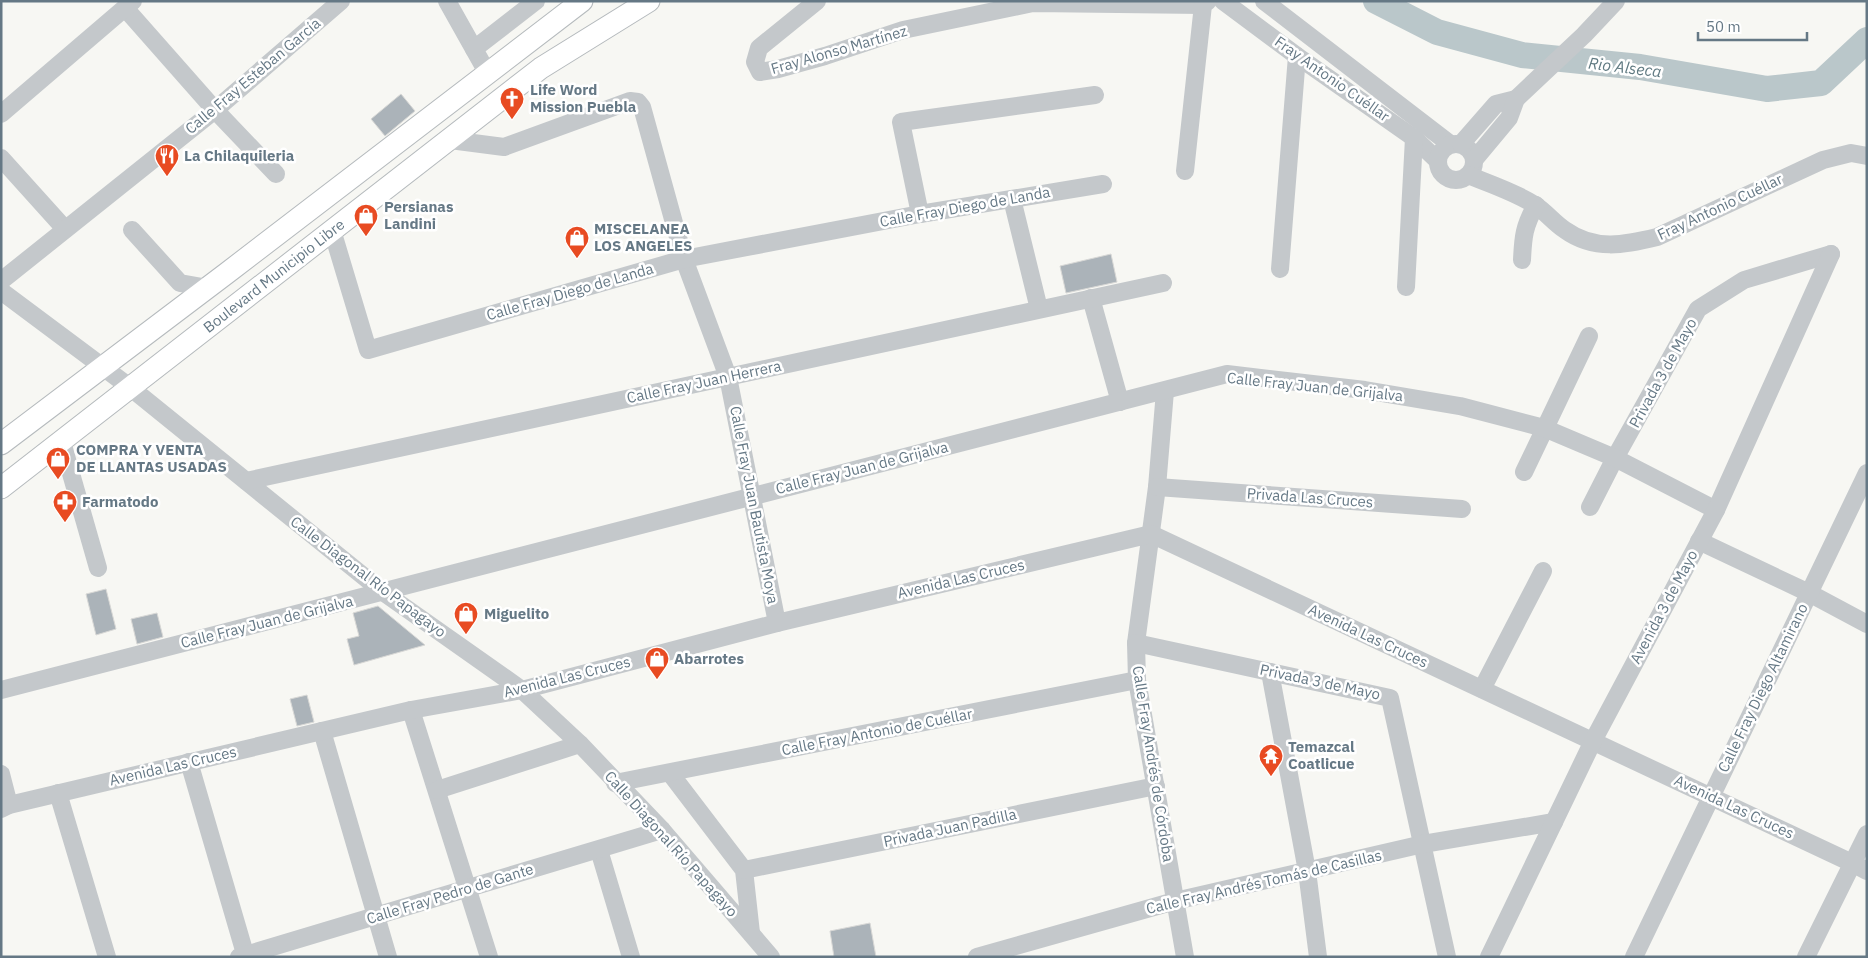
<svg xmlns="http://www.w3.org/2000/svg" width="1868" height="958" font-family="'IBM Plex Sans',sans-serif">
<rect width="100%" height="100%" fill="#f7f7f3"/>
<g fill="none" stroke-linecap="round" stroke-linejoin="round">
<path stroke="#bac7ca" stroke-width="26" d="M1376 1 1437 32 1522 55 1640 67 1767 89 1821 83 1867 40"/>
</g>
<g fill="#abb3b9" stroke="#d8d8d6">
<path d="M401 94 415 111 385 136 371 119Z"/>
<path d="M1111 254 1117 282 1066 293 1060 266Z"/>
<path d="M106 589 116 629 96 635 86 594Z"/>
<path d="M378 606 425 645 354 665 347 639 359 636 353 613Z"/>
<path d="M157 613 163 637 137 644 131 619Z"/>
<path d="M307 695 314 722 297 726 290 699Z"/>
<path d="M870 923 876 957H834L830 931Z"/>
</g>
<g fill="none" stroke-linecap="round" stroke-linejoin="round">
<defs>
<g id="major">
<path d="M1 444 227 273 582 1"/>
<path d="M1 488 541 68 649 1"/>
</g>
</defs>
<use href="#major" stroke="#b5babd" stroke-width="23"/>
<g stroke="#c4c8cb" stroke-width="18">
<path d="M447 1 488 74"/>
<path d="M817 1 759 48 755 62 760 72 778 69 825 56 903 30 1033 3 1203 5"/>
<path d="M1223 1 1297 56 1414 138 1437 160"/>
<path d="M1264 1 1450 144"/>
<path d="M125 8 215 110 276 174"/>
<path d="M474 49 536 1"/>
<path d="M1 114 133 1"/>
<path d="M450 140 504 147 630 101 638 102 642 107 684 259 728 377 777 623"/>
<circle cx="1456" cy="162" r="18"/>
<path d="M1461 144 1496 104 1516 99"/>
<path d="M1 158 65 229"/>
<path d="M1474 160 1509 118 1516 99 1584 35 1616 1"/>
<path d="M1185 171 1203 5 1208 1"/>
<path d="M1468 175C1490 184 1515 192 1535 205 1546 212 1554 223 1565 230 1594 251 1625 245 1657 237L1823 160 1851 153 1867 156"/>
<path d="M1012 199 1039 309"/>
<path d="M920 214 901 122 1095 95"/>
<path d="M132 230 180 283 208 288"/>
<path d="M332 230 368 350 684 259 920 214 1103 184"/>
<path d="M1522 260C1523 237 1524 226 1536 205"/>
<path d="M1280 269 1297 56"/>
<path d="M1 281 215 110 341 1"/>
<path d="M1406 287 1414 138"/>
<path d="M1 291 131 388 383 592 522 690 580 744 662 830 771 957"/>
<path d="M1091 298 1120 402"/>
<path d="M1165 391 1157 487 1136 643 1137 680 1185 957"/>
<path d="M62 442 98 568"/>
<path d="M1524 472 1589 336"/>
<path d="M246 481 1163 283"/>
<path d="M1157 487 1462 509"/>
<path d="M1590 507 1615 458 1698 309 1744 280 1831 254"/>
<path d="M1699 541 1809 593 1867 624"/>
<path d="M1136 643 1390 698 1447 957"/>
<path d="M1270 672 1307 871 1318 957"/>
<path d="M1482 689 1543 571"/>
<path d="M1 690 1227 374 1365 390 1460 406 1544 428 1615 458 1716 510"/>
<path d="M411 710 489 957"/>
<path d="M322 731 388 957"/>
<path d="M189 762 246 957"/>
<path d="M670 773 744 870 751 933"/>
<path d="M1 774 9 805"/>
<path d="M615 783 1137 680"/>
<path d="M437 790 580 744"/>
<path d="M58 793 107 957"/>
<path d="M1 809 9 805 411 710 522 690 777 623 1151 534 1852 863 1867 871"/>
<path d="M599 850 631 957"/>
<path d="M744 870 1156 786"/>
<path d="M239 957 662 830"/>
<path d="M977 957 1175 901 1423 844 1554 822"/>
<path d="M1489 957 1593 741 1716 510 1831 254"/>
<path d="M1634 957 1867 473"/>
<path d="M1806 957 1867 834"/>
</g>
<use href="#major" stroke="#fff" stroke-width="21"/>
</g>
<defs>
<symbol id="church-pin" viewBox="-11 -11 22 30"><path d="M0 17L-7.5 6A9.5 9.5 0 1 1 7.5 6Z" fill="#e84b22" stroke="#fff"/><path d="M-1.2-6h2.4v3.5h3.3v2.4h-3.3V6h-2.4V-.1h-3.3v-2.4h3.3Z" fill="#fff"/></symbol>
<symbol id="restaurant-pin" viewBox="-11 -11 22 30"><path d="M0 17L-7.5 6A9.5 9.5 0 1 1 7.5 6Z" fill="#e84b22" stroke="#fff"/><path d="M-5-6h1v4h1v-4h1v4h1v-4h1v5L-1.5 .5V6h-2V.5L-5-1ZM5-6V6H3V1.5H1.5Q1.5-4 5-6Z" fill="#fff"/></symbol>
<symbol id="shop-pin" viewBox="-11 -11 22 30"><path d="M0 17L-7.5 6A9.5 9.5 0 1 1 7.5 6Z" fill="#e84b22" stroke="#fff"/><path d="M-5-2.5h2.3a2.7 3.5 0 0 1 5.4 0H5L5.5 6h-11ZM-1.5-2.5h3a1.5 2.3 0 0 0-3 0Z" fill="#fff"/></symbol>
<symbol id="pharmacy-pin" viewBox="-11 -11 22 30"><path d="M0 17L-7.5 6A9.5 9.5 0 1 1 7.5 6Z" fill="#e84b22" stroke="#fff"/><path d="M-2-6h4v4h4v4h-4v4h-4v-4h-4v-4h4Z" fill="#fff"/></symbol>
<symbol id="temple-pin" viewBox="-11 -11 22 30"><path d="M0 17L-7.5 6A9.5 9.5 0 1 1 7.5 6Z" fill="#e84b22" stroke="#fff"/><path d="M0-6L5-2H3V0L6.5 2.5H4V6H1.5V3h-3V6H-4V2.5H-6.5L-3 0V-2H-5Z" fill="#fff"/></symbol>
</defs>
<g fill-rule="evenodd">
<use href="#church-pin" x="498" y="85" width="28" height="38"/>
<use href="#restaurant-pin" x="153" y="142" width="28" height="38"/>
<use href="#shop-pin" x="352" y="202" width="28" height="38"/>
<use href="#shop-pin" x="563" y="224" width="28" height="38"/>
<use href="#shop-pin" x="44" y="445" width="28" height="38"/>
<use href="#pharmacy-pin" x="51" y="488" width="28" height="38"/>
<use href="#shop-pin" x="452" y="600" width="28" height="38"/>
<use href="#shop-pin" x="643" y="645" width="28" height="38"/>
<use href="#temple-pin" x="1257" y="742" width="28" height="38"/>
</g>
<g text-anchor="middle" stroke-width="5" stroke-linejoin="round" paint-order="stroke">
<g font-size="15" fill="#657885" stroke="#fff">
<text transform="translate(839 50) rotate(-16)" y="5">Fray Alonso Martínez</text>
<text transform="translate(253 76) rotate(-40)" y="5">Calle Fray Esteban García</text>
<text transform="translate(1332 79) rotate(35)" y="5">Fray Antonio Cuéllar</text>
<text transform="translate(965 207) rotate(-10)" y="5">Calle Fray Diego de Landa</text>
<text transform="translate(1720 207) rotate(-25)" y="5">Fray Antonio Cuéllar</text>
<text transform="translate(274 276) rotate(-38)" y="5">Boulevard Municipio Libre</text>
<text transform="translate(570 292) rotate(-16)" y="5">Calle Fray Diego de Landa</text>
<text transform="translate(1663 373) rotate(-61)" y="5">Privada 3 de Mayo</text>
<text transform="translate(704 382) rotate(-12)" y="5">Calle Fray Juan Herrera</text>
<text transform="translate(1315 387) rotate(6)" y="5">Calle Fray Juan de Grijalva</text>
<text transform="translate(862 468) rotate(-14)" y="5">Calle Fray Juan de Grijalva</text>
<text transform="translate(1310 498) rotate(4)" y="5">Privada Las Cruces</text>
<text transform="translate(754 505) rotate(79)" y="5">Calle Fray Juan Bautista Moya</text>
<text transform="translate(368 577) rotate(37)" y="5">Calle Diagonal Río Papagayo</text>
<text transform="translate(961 579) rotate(-13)" y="5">Avenida Las Cruces</text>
<text transform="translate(1664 607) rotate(-62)" y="5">Avenida 3 de Mayo</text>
<text transform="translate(267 622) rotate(-14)" y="5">Calle Fray Juan de Grijalva</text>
<text transform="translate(1368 636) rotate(25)" y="5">Avenida Las Cruces</text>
<text transform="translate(567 677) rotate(-14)" y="5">Avenida Las Cruces</text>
<text transform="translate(1320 682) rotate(12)" y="5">Privada 3 de Mayo</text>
<text transform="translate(1763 688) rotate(-64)" y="5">Calle Fray Diego Altamirano</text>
<text transform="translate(877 732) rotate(-11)" y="5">Calle Fray Antonio de Cuéllar</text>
<text transform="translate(1153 764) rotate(81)" y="5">Calle Fray Andrés de Córdoba</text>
<text transform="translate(173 766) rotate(-13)" y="5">Avenida Las Cruces</text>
<text transform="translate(1734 807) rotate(25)" y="5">Avenida Las Cruces</text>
<text transform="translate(950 828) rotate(-12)" y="5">Privada Juan Padilla</text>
<text transform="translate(671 844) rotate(48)" y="5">Calle Diagonal Río Papagayo</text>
<text transform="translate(1264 882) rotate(-13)" y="5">Calle Fray Andrés Tomás de Casillas</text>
<text transform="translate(450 894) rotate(-17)" y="5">Calle Fray Pedro de Gante</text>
</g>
<g font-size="15" font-weight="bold" fill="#657885" stroke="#fff" text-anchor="start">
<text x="530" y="95">Life Word<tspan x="530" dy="17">Mission Puebla</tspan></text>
<text x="184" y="161">La Chilaquileria</text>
<text x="384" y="212">Persianas<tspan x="384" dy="17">Landini</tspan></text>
<text x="594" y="234">MISCELANEA<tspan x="594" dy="17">LOS ANGELES</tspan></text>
<text x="76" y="455">COMPRA Y VENTA<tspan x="76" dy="17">DE LLANTAS USADAS</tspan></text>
<text x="82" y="507">Farmatodo</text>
<text x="484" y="619">Miguelito</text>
<text x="674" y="664">Abarrotes</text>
<text x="1288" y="752">Temazcal<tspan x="1288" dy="17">Coatlicue</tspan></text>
</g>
<g font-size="16" font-style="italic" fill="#607a82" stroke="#fff">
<text transform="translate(1625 67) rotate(7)" y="6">Rio Alseca</text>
</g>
</g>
<rect width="1868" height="958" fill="none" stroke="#657885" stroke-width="5"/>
<path d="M1698 32v8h109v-8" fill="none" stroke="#657885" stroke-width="2.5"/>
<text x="1706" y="32" font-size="15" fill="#657885" stroke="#ffffff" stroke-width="4" paint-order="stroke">50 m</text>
</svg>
